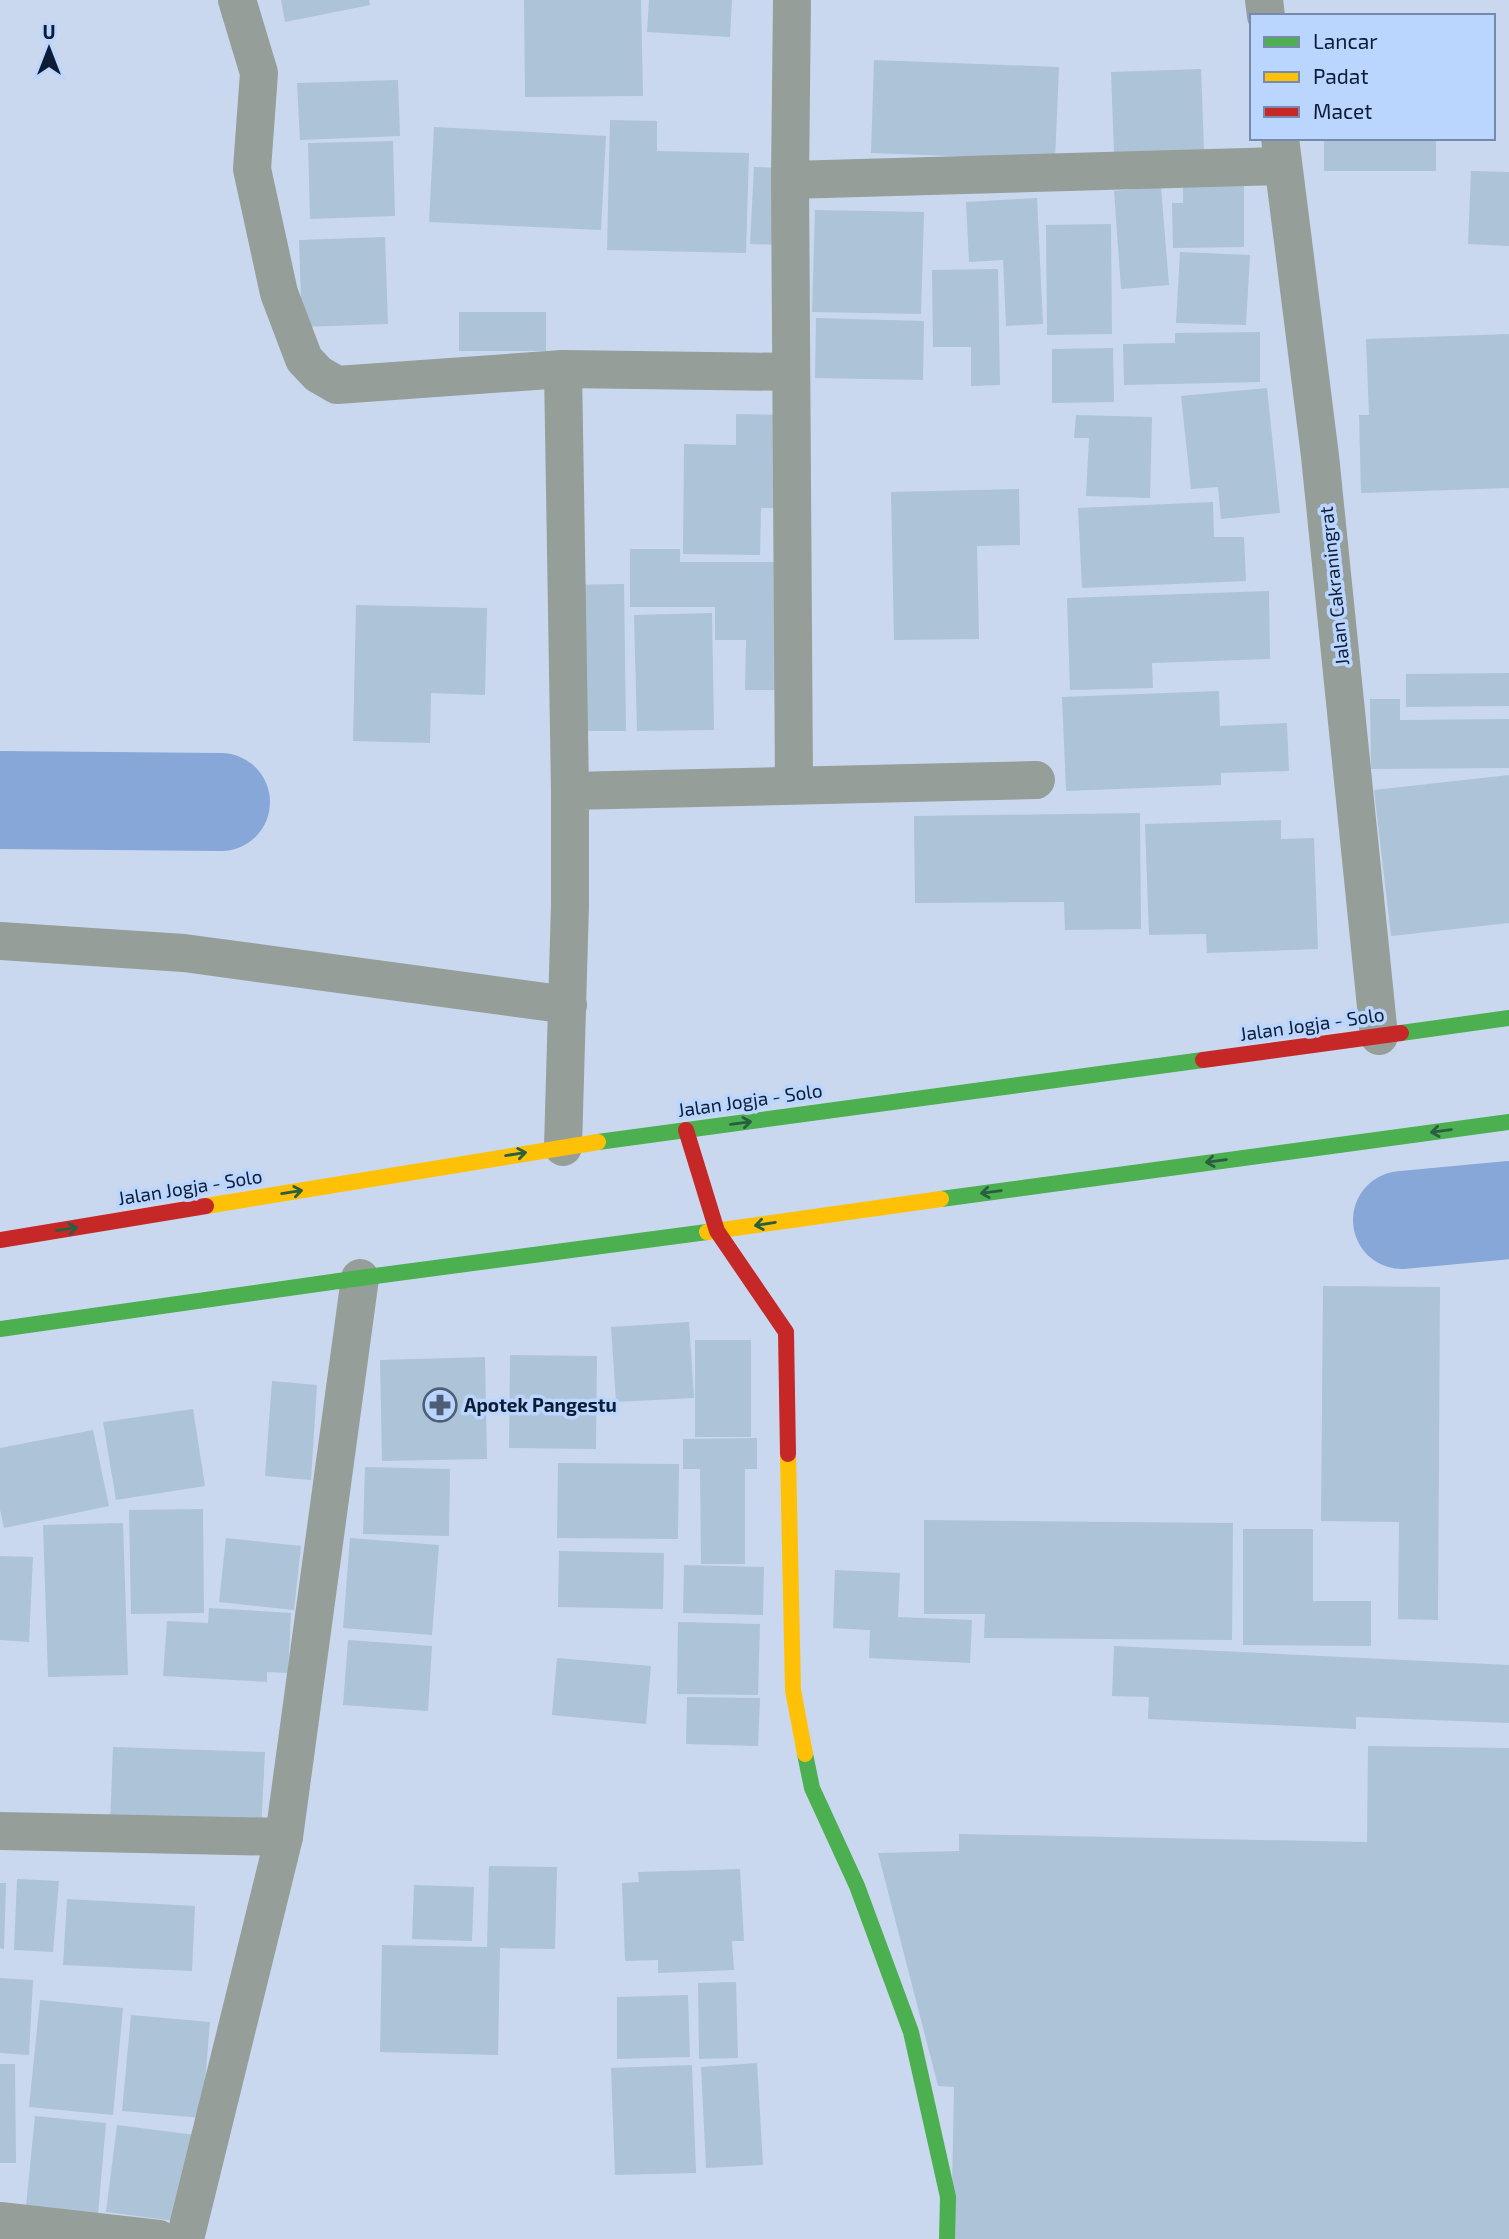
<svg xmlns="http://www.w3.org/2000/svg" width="1509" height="2239" font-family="'Exo 2',sans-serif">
<rect width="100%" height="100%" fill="#c9d8ef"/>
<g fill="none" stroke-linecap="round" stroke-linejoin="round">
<g stroke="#87a7d8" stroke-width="98">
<path d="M0 800 221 802"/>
<path d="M1402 1220 1509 1210"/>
</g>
</g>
<g fill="#adc3d7">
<path d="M281 0H369L370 5 285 22Z"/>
<path d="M524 0H641L643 96 525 97Z"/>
<path d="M649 0H732L730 37 647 32Z"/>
<path d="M874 60 1059 67 1055 160 871 153Z"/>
<path d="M1201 69 1204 150 1114 153 1111 72Z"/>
<path d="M398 80 400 136 300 140 297 83Z"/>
<path d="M610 120 657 121V151L749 153 746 253 607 250Z"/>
<path d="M434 127 606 136 601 230 429 222Z"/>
<rect x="1324" y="138" width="112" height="33"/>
<path d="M393 141 395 216 310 219 308 143Z"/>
<path d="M754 167 788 168 785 245 750 244Z"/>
<path d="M1471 171 1509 172V246L1468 244Z"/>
<path d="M1183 179H1244V247L1173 248 1172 203H1183Z"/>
<path d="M1161 187 1169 285 1121 289 1114 191Z"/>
<path d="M1037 198 1043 324 1006 326 1003 260 969 262 966 202Z"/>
<path d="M815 210 924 212 921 314 812 312Z"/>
<path d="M1111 224 1112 334 1047 335 1046 225Z"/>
<path d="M385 237 388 324 302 327 299 240Z"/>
<path d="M1180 252 1250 255 1246 325 1176 323Z"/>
<path d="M998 269 1000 385 971 386V347H933L932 270Z"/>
<rect x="459" y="312" width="87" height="39"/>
<path d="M816 318 924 321 923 380 815 378Z"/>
<path d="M1260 332V382L1124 385 1123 344 1175 343V333Z"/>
<path d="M1509 334V488L1361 493 1359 415H1369L1366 339Z"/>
<path d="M1113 348 1114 402 1052 403V349Z"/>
<path d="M1267 388 1280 513 1221 519 1218 487 1191 489 1181 396Z"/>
<path d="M736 414 791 415 790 508H761L760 555 683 554 684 444 736 445Z"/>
<path d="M1076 415 1152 417 1150 498 1086 496 1089 438H1074Z"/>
<path d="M1019 489 1020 545 977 546 979 639 894 640 891 492Z"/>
<path d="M1213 502 1214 537H1244L1246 581 1082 588 1078 508Z"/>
<path d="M630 549H680V562H785V690H745L746 640H715V607H630Z"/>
<path d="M624 584 626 731H571L569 585Z"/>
<path d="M1269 591 1270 659 1152 663 1153 688 1070 690 1067 598Z"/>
<path d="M356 605 487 608 485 695 431 693 430 743 353 741Z"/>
<path d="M712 613 714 730 637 731 634 615Z"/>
<path d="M1509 673V706L1406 707V674Z"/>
<path d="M1219 691 1220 726 1287 723 1289 771 1221 773V785L1066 791 1062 697Z"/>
<path d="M1370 699H1400V720L1509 719V768L1371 769Z"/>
<path d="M1509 775V923L1391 936 1374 790Z"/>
<path d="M1140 813 1141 929 1065 930 1064 902 915 903 914 816Z"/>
<path d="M1281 820V839L1314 838 1318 949 1207 953 1206 934 1149 935 1145 824Z"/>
<path d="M1323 1286 1440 1287 1438 1620 1398 1619 1399 1522 1321 1521Z"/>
<path d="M689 1322 694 1398 616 1402 611 1327Z"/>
<rect x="695" y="1340" width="56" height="97"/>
<path d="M510 1355 597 1356 596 1449 509 1448Z"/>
<path d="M485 1357 487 1459 382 1461 380 1360Z"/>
<path d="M272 1381 317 1385 311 1480 265 1476Z"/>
<path d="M193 1409 205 1486 116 1500 103 1422Z"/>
<path d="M93 1430 109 1506 4 1528 0 1510V1448Z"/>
<path d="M757 1438V1469H745V1564H701L700 1469H683V1439Z"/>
<path d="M558 1463 679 1464 678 1539 557 1538Z"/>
<path d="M365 1467 450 1469 449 1536 363 1534Z"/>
<path d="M203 1509 204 1613 131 1614 129 1510Z"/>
<path d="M924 1520 1233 1523 1232 1640 984 1638 985 1614H924Z"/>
<path d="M123 1523 128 1675 48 1677 43 1525Z"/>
<path d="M1243 1529H1313V1601H1371V1646L1243 1645Z"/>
<path d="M226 1538 301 1546 294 1610 219 1602Z"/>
<path d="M350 1538 439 1545 432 1635 343 1628Z"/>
<path d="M559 1551 664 1553 663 1609 558 1607Z"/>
<path d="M0 1556 33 1557 29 1642 0 1640Z"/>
<path d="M684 1565 764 1567 763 1615 683 1613Z"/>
<path d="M835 1570 900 1573 898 1617 972 1620 970 1663 869 1658 870 1630 833 1628Z"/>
<path d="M209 1608 291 1613 288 1673 267 1672V1682L163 1676 167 1621 208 1623Z"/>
<path d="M678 1622 760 1624 758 1695 677 1694Z"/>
<path d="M348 1640 432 1646 428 1711 343 1705Z"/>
<path d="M1114 1646 1509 1665V1723L1356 1717V1729L1148 1719 1149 1697 1112 1696Z"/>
<path d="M557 1658 651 1666 646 1724 552 1715Z"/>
<path d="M687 1697 760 1698 758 1746 686 1744Z"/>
<path d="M1368 1746 1509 1748V2239H951L954 2087 938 2086 878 1853 959 1851V1834L1367 1842Z"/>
<path d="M113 1747 265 1752 261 1831 110 1826Z"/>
<path d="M489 1866 557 1867 555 1949 500 1948 498 2055 380 2052 382 1945 487 1947Z"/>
<path d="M740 1869 744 1941H732L734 1970 658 1973V1960L625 1961 622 1883 639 1882 638 1872Z"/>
<path d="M17 1879 59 1881 53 1952 14 1950Z"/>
<path d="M0 1883H6L4 1949 0 1948Z"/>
<path d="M414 1885 474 1887 472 1941 412 1939Z"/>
<path d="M67 1899 195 1906 192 1971 63 1965Z"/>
<path d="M0 1978 33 1980 29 2055 0 2053Z"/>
<path d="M736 1982 738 2058 699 2059 698 1983Z"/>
<path d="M688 1995 690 2057 617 2059V1997Z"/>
<path d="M40 2000 123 2008 113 2115 29 2107Z"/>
<path d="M131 2015 210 2022 202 2118 122 2111Z"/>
<path d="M757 2063 763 2165 706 2168 701 2067Z"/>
<path d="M0 2064H15L16 2163H0Z"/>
<path d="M692 2065 696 2173 615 2175 611 2068Z"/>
<path d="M35 2116 106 2123 98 2214 26 2206Z"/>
<path d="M117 2125 195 2135 183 2222 106 2212Z"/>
</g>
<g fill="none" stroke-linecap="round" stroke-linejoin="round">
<g stroke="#959e98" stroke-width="38">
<path d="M237 0 259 73 252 169 279 293 304 359 318 374 337 385 563 369 791 372"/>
<path d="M792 0 790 180 794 785"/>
<path d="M1264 0 1266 16"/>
<path d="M1280 138 1320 456 1379 1036"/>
<path d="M790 180 1283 166"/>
<path d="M563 369 570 791"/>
<path d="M0 941 184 953 568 1005"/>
<path d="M563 1147 570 904V791L1036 780"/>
<path d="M0 1831 284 1837"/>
<path d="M0 2221 159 2239"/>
<path d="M185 2239 284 1837 360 1278"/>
</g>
<g stroke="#4caf50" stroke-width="16">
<path d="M1401 1033 1509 1018"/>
<path d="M598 1142 1203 1060"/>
<path d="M941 1199 1509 1122"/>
<path d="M0 1329 360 1278 707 1232"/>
<path d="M805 1754 812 1788 857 1886 911 2032 948 2197 947 2239"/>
</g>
<g stroke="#ffc107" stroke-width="16">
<path d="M206 1206 598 1142"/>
<path d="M707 1232 941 1199"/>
<path d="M788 1454 793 1690 805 1754"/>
</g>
<g stroke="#c62828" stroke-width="16">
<path d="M1203 1060 1401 1033"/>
<path d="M686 1130 717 1231 786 1332 788 1454"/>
<path d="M0 1240 206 1206"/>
</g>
</g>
<defs><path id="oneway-shaft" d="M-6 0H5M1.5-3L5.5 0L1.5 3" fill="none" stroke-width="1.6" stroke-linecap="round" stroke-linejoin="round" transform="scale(1.75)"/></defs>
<g stroke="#295e41">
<use href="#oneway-shaft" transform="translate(741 1123) rotate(-8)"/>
<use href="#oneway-shaft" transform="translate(1441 1131) rotate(172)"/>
<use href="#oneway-shaft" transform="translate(516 1154) rotate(-9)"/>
<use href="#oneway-shaft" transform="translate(1216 1161) rotate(172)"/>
<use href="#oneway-shaft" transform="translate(292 1192) rotate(-9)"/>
<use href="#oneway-shaft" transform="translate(991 1192) rotate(172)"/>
<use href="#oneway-shaft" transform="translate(765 1224) rotate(171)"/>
<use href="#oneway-shaft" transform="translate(67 1229) rotate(-9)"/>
</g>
<defs>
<symbol id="pharmacy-ring" viewBox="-11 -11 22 22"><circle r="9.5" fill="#bad5fe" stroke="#4e5e76" stroke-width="1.5"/><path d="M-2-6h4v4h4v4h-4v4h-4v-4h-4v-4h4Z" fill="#4e5e76"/></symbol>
</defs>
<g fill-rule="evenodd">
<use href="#pharmacy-ring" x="421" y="1386" width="38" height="38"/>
</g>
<g text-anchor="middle" stroke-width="7" stroke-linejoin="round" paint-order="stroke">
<g font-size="19" fill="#0c1c35" stroke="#bad5fe">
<text transform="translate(1334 586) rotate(-96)" y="7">Jalan Cakraningrat</text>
<text transform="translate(1312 1024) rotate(-8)" y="7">Jalan Jogja - Solo</text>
<text transform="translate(750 1100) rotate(-8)" y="7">Jalan Jogja - Solo</text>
<text transform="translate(190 1187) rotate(-9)" y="7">Jalan Jogja - Solo</text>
</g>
<g font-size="19" font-weight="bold" fill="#0c1c35" stroke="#bad5fe" text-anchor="start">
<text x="464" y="1412">Apotek Pangestu</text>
</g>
</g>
<rect x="1250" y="14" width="245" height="126" fill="#bad5fe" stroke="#748bae" stroke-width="2"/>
<rect x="1264" y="37" width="35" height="10" fill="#4caf50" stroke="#748bae" stroke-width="2"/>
<text x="1313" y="49" font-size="21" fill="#0c1c35">Lancar</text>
<rect x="1264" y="72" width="35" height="10" fill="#ffc107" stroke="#748bae" stroke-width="2"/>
<text x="1313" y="84" font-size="21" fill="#0c1c35">Padat</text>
<rect x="1264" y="107" width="35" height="10" fill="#c62828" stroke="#748bae" stroke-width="2"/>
<text x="1313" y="119" font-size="21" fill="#0c1c35">Macet</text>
<g transform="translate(49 49)" stroke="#bad5fe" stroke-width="5" paint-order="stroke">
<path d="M0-5L12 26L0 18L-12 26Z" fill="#0c1c35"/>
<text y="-10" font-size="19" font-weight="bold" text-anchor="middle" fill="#0c1c35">U</text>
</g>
</svg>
